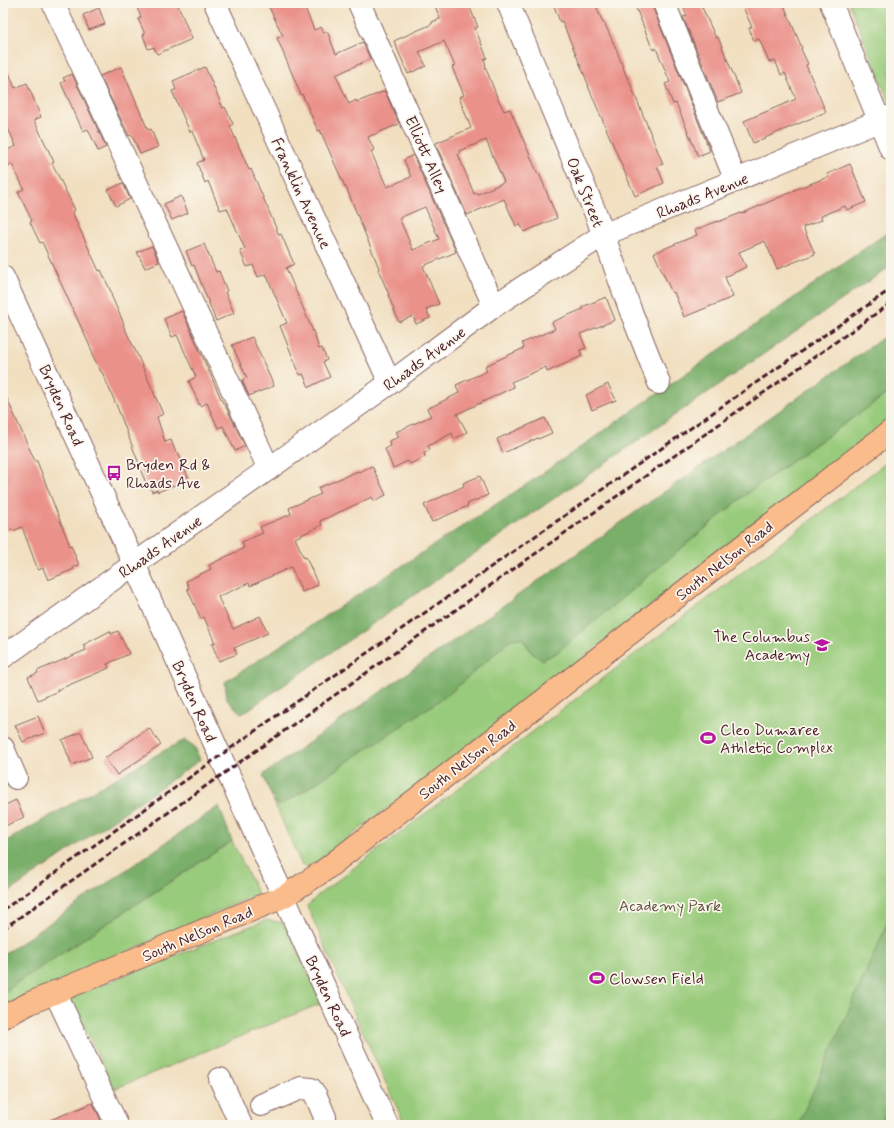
<svg xmlns="http://www.w3.org/2000/svg" width="894" height="1128" font-family="Mynerve,sans-serif">
<rect width="100%" height="100%" fill="#fbf7ec"/>
<filter id="ink" filterUnits="userSpaceOnUse"><feTurbulence type="fractalNoise" baseFrequency=".025" numOctaves="2"/><feDisplacementMap in="SourceGraphic" scale="8" xChannelSelector="R" yChannelSelector="G"/><feConvolveMatrix kernelMatrix="1 2 1 2 8 2 1 2 1" color-interpolation-filters="sRGB"/></filter>
<filter id="wash" filterUnits="userSpaceOnUse"><feTurbulence type="fractalNoise" baseFrequency=".012" numOctaves="4" result="noise"/><feDisplacementMap in="SourceGraphic" scale="16" xChannelSelector="R" yChannelSelector="G"/><feGaussianBlur stdDeviation="0.9" result="paint"/><feColorMatrix in="noise" values="0 0 0 0 0 0 0 0 0 0 0 0 0 0 0 0 0 1.4 0 .05"/><feComposite in="paint" operator="in"/></filter>
<g filter="url(#wash)">
<rect width="100%" height="100%" fill="#f1dfc0"/>
<g fill="#99cb7b" stroke="#727553">
<path d="M849 3H891V107Z"/>
<path d="M891 391V418L736 540 308 869 305 865 302 866 274 802 280 805 296 796 449 694 511 639 522 638 533 654 556 653 751 490Z"/>
<path d="M891 459V1125H405L350 1004 307 906 317 896Z"/>
<path d="M232 841 258 894 3 1007V993L18 982Z"/>
<path d="M266 920 285 923 322 1003 114 1089 70 997Z"/>
</g>
<g fill="#7aaf6b" stroke="#62674b">
<path d="M891 230V266L242 714 227 700 225 682 539 476Z"/>
<path d="M891 332V391L751 490 556 653 542 660 533 654 522 638 511 639 449 694 296 796 280 805 274 802 263 775Z"/>
<path d="M185 740 195 747 200 760 3 896V843L163 751Z"/>
<path d="M219 806 232 841 18 982 3 993V955Z"/>
<path d="M891 915V1096L882 1125H798Z"/>
</g>
<path fill="#4cb8c8" stroke="#4b6c7a" d="M891 1096V1125H882Z"/>
<g id="blocks">
<g fill="#ea9189" fill-rule="evenodd">
<path d="M135 3H177L192 39 157 54 154 47 148 49 143 35 145 34 138 19 141 17Z"/>
<path d="M267 3H303L314 30 321 27 324 33 327 31 336 54 363 42 370 59 336 75 349 104 356 100 357 102 385 91 399 124 368 137 374 150 371 152 387 187 411 177 404 160 413 155 456 252 423 266 439 304 426 309 430 318 416 324 413 316 399 322 388 295H389L378 269 379 268 346 187H345L320 130 318 131 302 94 301 95 277 38 283 36ZM425 207 439 239 413 250 399 218Z"/>
<path d="M434 3H468L478 27 475 28 487 58 484 59 486 65 485 66 497 97 504 111 510 109 538 174 539 173 557 218 524 232 520 224 516 226 504 199 467 215 436 145V143L471 128 459 97 464 95 452 67 455 66 444 41 419 52 426 66 408 74 394 41 432 24V22L440 19ZM486 140 504 182 478 194 477 193 474 194 458 154 460 153 459 151Z"/>
<path d="M553 3H595L603 23 604 22 617 51 627 78H628L663 164 657 166 664 183 635 196 588 86H589L562 21 560 22Z"/>
<path d="M634 3H651L710 151 698 156 676 103 673 104 665 84 670 82 656 48 653 50Z"/>
<path d="M682 3H700L716 38 718 37 741 93 718 102 683 17 687 16Z"/>
<path d="M741 3H783L802 48 801 49 808 64 806 65 826 112 753 143 744 121 796 99 785 73 781 75 775 60 769 62 759 39 754 41 749 28 752 27Z"/>
<path d="M99 8 105 24 89 30 83 15Z"/>
<path d="M3 58 15 88 27 83 41 117 34 120 54 162 52 163 75 210 72 212 99 271 101 270 112 294 111 295 124 324 123 325 137 354 163 414 157 417 165 442 171 440 176 453 178 452 189 479 158 492 157 490 152 492 149 484 147 485 140 469H141L118 409 102 372H101L92 354 93 353 42 242 40 243 30 222 32 221 18 192 24 189 12 164 3 168V152L16 146 3 117Z"/>
<path d="M121 67 148 130 151 129 158 147 140 154 132 135 129 136 100 76Z"/>
<path d="M205 67 223 108 225 107 233 124 230 126 249 170 251 169 279 235 281 234 294 264 286 268 315 336 319 349 322 348 327 360 323 362 330 377 309 387 303 374 300 375 280 326 287 323 266 274 258 277 253 265 247 267 240 251 245 249 227 208 220 210 208 181 205 183 197 163 204 160 192 131 190 132 172 91 176 90 173 81Z"/>
<path d="M72 74 106 147 98 151 88 129 83 131 61 83 65 81 63 78Z"/>
<path d="M850 164 866 202 847 210 845 206 821 216 822 220 803 227 815 254 777 269 765 241 739 252 746 267 725 277 733 297 684 317 674 292 672 293 654 253 697 235 695 230 718 221V222L741 213V214L794 191V190L828 177 827 174Z"/>
<path d="M123 183 130 199 116 206 108 190Z"/>
<path d="M181 196 188 213 172 220 164 204Z"/>
<path d="M204 244 216 272 219 271 227 291 225 292 234 313 216 321 194 265 192 266 186 251Z"/>
<path d="M152 246 159 262 145 268 137 252Z"/>
<path d="M606 297 615 320 580 334 586 348 580 350 582 356 547 372 546 367 511 382 514 387 457 414 467 432 454 439 452 433 428 446 430 450 424 453 425 457 410 464 408 461 393 468 385 449 391 446 389 441 399 437 396 432 431 416 427 409 459 393 456 385 487 371 485 366 524 348 522 343 555 329 552 322 583 309 582 307Z"/>
<path d="M182 311 223 403H224L245 446 235 451 223 426 218 428 207 403 200 406 189 381 196 377 177 335 172 337 164 319Z"/>
<path d="M252 337 274 386 249 396 242 380 247 378 232 345Z"/>
<path d="M608 384 616 400 592 410 586 395Z"/>
<path d="M3 390 35 461H37L70 546 71 545 79 565 73 567 74 569 48 580 43 568 38 570 22 527 13 531 12 529 8 531 3 518Z"/>
<path d="M545 418 552 433 538 439V438L503 453 497 439Z"/>
<path d="M372 466 386 495 374 501 372 497 320 521 322 525 295 538 304 558 306 557 318 585 302 592 291 567 250 586 249 583 218 597 233 629 260 616 268 633 234 648 237 654 219 661 212 644 215 643 204 617 201 619 187 588H189L186 581 211 569 209 565 244 548 242 542 263 533 260 527 291 514 289 508 321 494 318 488 358 471 359 472Z"/>
<path d="M480 476 488 495 467 504 468 506 432 522 424 505 464 486 463 483Z"/>
<path d="M110 631 111 634 118 631 129 654 107 664 109 668 57 690 58 691 38 700 28 677 38 673 37 671 86 650 83 645Z"/>
<path d="M38 716 45 733 23 742 15 725Z"/>
<path d="M149 728 161 745 117 775 105 758Z"/>
<path d="M81 732 92 757 72 765 62 740Z"/>
<path d="M16 800 24 817 3 827V806Z"/>
<path d="M93 1103 103 1125H40V1124Z"/>
</g>
</g>
</g>
<g filter="url(#ink)">
<use href="#blocks" fill-opacity="0" stroke="#84625f" stroke-width="1"/>
<g fill="none" stroke-linecap="round" stroke-linejoin="round">
<defs>
<g id="minor">
<path d="M53 3 269 469"/>
<path d="M215 3 390 383"/>
<path d="M359 3 494 306"/>
<path d="M508 3 597 217 630 309 659 383"/>
<path d="M664 3 736 181"/>
<path d="M831 3 891 149"/>
<path d="M3 277 122 537 271 869 387 1125"/>
<path d="M3 657 390 383 494 306 603 235 891 116"/>
<path d="M3 748 16 778"/>
<path d="M55 992 117 1125"/>
<path d="M220 1079 241 1125"/>
<path d="M261 1105 301 1088 311 1089 316 1096 325 1117 324 1125"/>
</g>
<path id="major" d="M3 1017 30 1003 283 897 322 872 891 431"/>
</defs>
<use href="#minor" stroke="#84625f" stroke-width="24"/>
<use href="#major" stroke="#84625f" stroke-width="24"/>
<use href="#minor" stroke="#fff" stroke-width="22"/>
<use href="#major" stroke="#fabc8b" stroke-width="22"/>
<g stroke="#4a1f2b" stroke-width="3" stroke-dasharray="6 3" stroke-linecap="butt">
<path d="M3 910 269 721 891 289"/>
<path d="M3 929 891 303"/>
</g>
</g>
</g>
<defs>
<symbol id="bus-bare" viewBox="-9 -9 18 18"><path d="M-5-6H5V4H4V6H2V4H-2V6H-4V4H-5ZM-3.5-4V0h7V-4ZM-3.5 1.2v1.5H-2V1.2ZM2 1.2v1.5H3.5V1.2Z" fill="#b5179e" stroke="#fbf7ec" stroke-width="2.5" paint-order="stroke"/></symbol>
<symbol id="school-bare" viewBox="-9 -9 18 18"><path d="M0-5L7-2L0 1L-7-2ZM-4 1L0 2.5L4 1V4Q0 6-4 4Z" fill="#b5179e" stroke="#fbf7ec" stroke-width="2.5" paint-order="stroke"/></symbol>
<symbol id="stadium-bare" viewBox="-9 -9 18 18"><path d="M0-5a6.5 5 0 1 0 0 10a6.5 5 0 1 0 0-10ZM-3.5-1.8h7v3.6h-7Z" fill="#b5179e" stroke="#fbf7ec" stroke-width="2.5" paint-order="stroke"/></symbol>
</defs>
<g fill-rule="evenodd">
<use href="#bus-bare" x="103" y="462" width="22" height="22"/>
<use href="#school-bare" x="811" y="634" width="22" height="22"/>
<use href="#stadium-bare" x="697" y="727" width="22" height="22"/>
<use href="#stadium-bare" x="586" y="967" width="22" height="22"/>
</g>
<g text-anchor="middle" stroke-width="3.5" stroke-linejoin="round" paint-order="stroke">
<g font-size="16" fill="#4a1f2b" stroke="#fbf7ec">
<text transform="translate(427 154) rotate(66)" y="6">Elliott Alley</text>
<text transform="translate(586 192) rotate(68)" y="6">Oak Street</text>
<text transform="translate(302 193) rotate(65)" y="6">Franklin Avenue</text>
<text transform="translate(702 195) rotate(-22)" y="6">Rhoads Avenue</text>
<text transform="translate(424 358) rotate(-36)" y="6">Rhoads Avenue</text>
<text transform="translate(62 405) rotate(66)" y="6">Bryden Road</text>
<text transform="translate(160 546) rotate(-35)" y="6">Rhoads Avenue</text>
<text transform="translate(724 560) rotate(-38)" y="6">South Nelson Road</text>
<text transform="translate(195 701) rotate(66)" y="6">Bryden Road</text>
<text transform="translate(467 759) rotate(-38)" y="6">South Nelson Road</text>
<text transform="translate(197 933) rotate(-23)" y="6">South Nelson Road</text>
<text transform="translate(329 996) rotate(65)" y="6">Bryden Road</text>
</g>
<g font-size="16" fill="#4a1f2b" stroke="#fbf7ec" text-anchor="start">
<text x="126" y="470">Bryden Rd &amp;<tspan x="126" dy="18">Rhoads Ave</tspan></text>
<text x="810" y="642" text-anchor="end">The Columbus<tspan x="810" dy="18">Academy</tspan></text>
<text x="720" y="735">Cleo Dumaree<tspan x="720" dy="18">Athletic Complex</tspan></text>
<text x="609" y="984">Clowsen Field</text>
</g>
<g font-size="16" fill="#625343" stroke="#fbf7ec">
<text x="670" y="911">Academy Park</text>
</g>
</g>
<rect width="894" height="1128" fill="none" stroke="#fbf7ec" stroke-width="16"/>
</svg>
